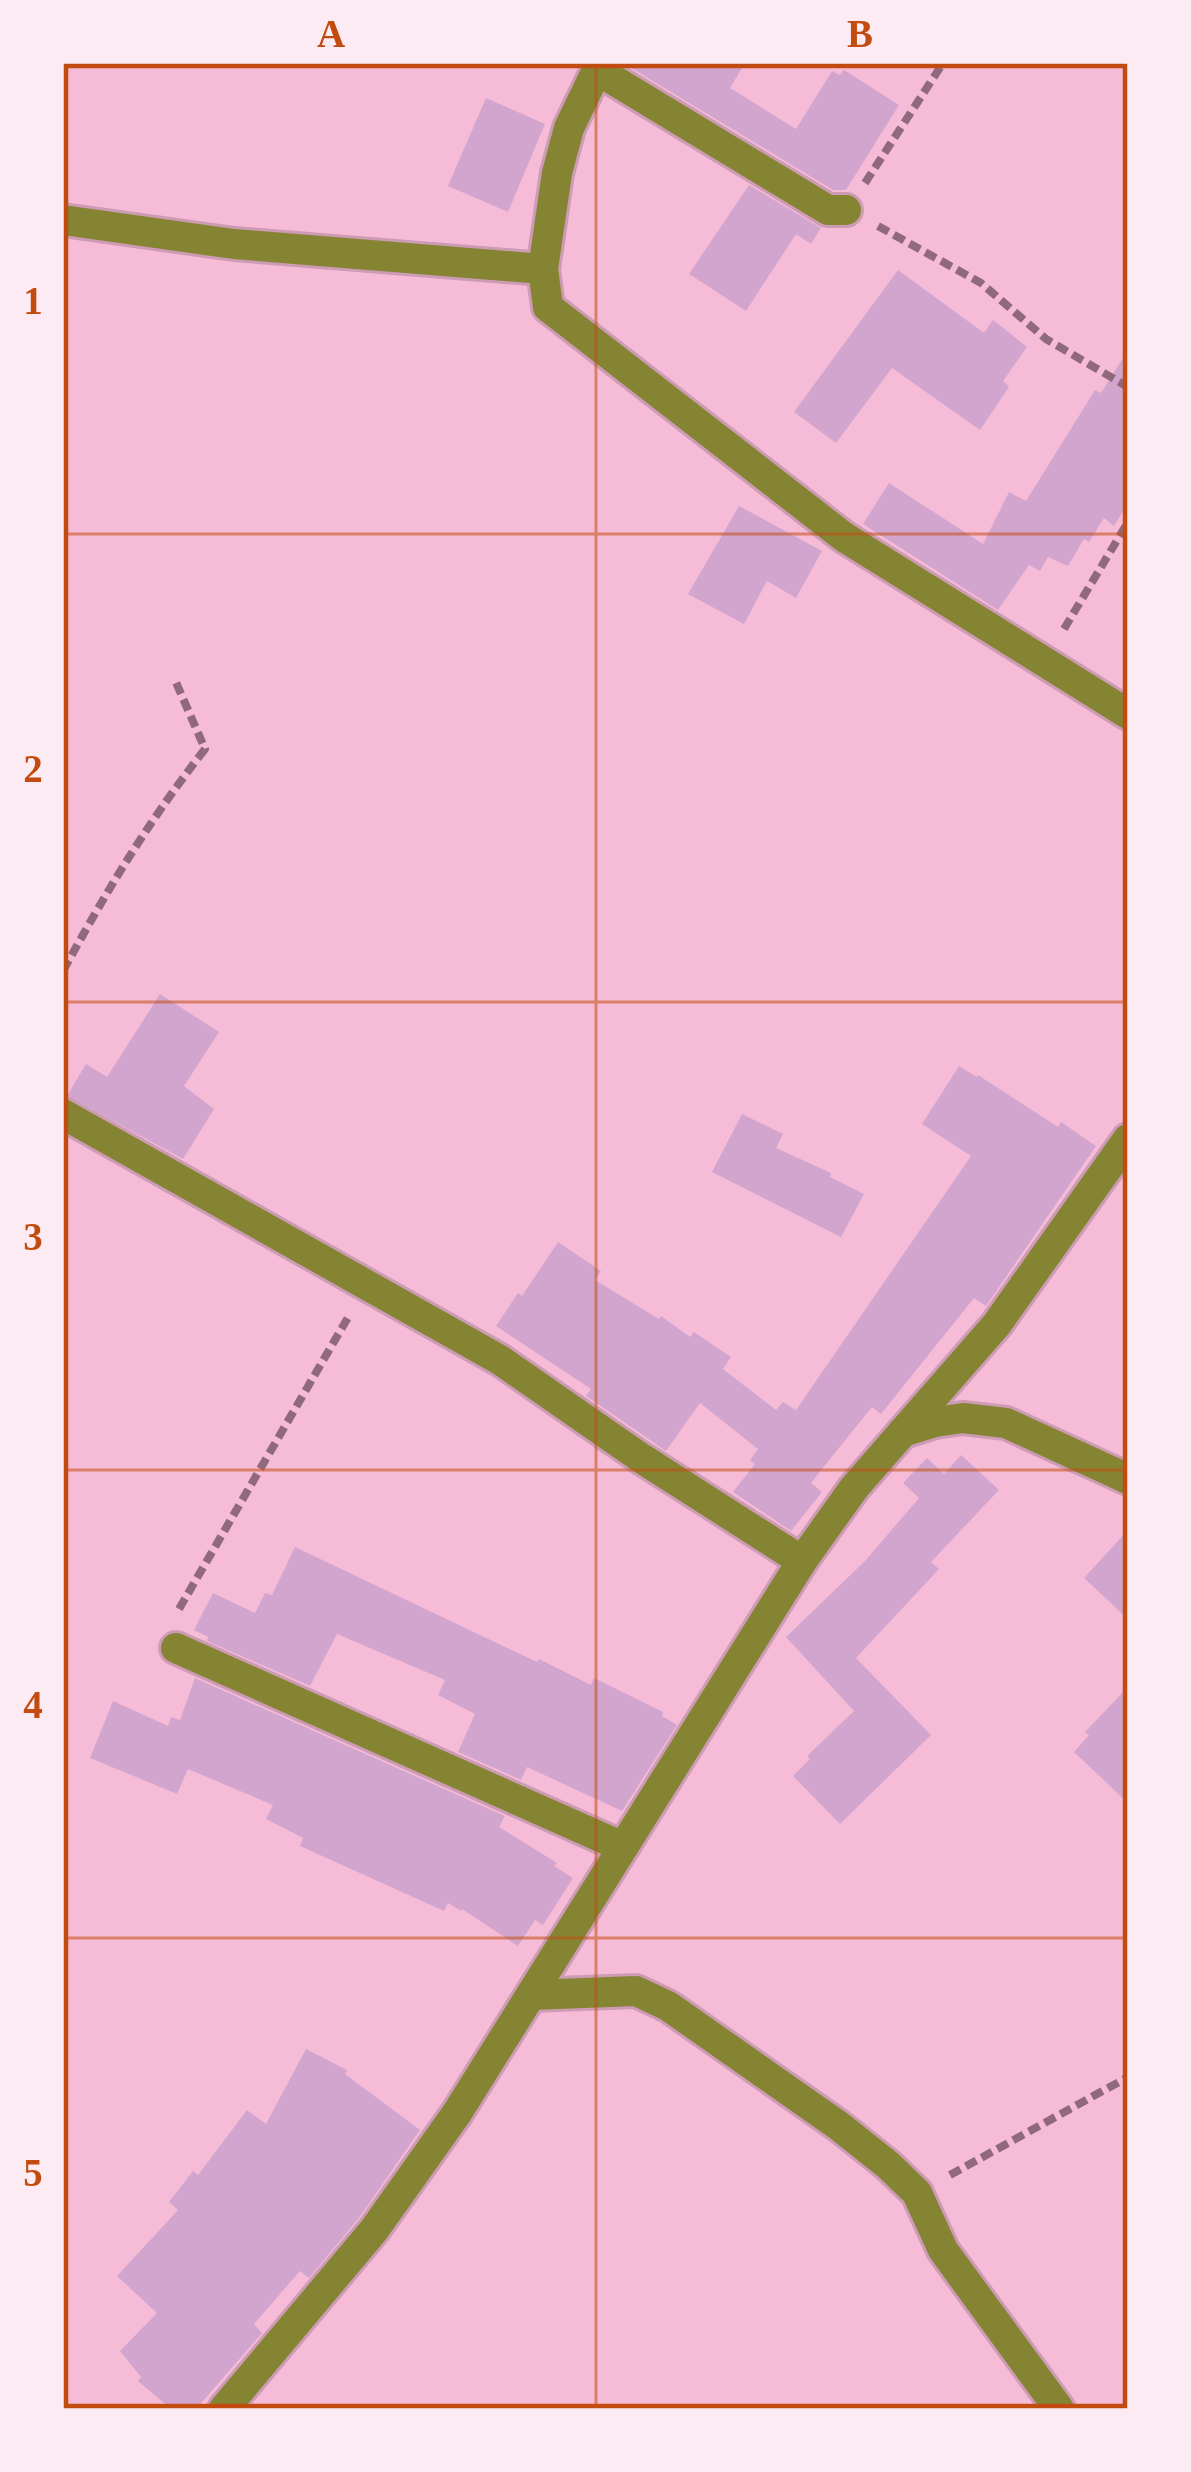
<svg xmlns="http://www.w3.org/2000/svg" width="1191" height="2472" font-family="Georgia,serif">
<rect width="100%" height="100%" fill="#f6bcd7"/>
<g fill="#d2a5ce">
<path d="M623 63H745L730 88 796 129 832 71 840 75 844 70 899 105 846 190H833Z"/>
<path d="M486 98 545 124 508 212 448 186Z"/>
<path d="M749 185 821 228 811 244 796 234 746 311 689 274Z"/>
<path d="M898 270 984 333 993 320 1027 347 1003 381 1009 387 980 430 892 368 836 443 794 412Z"/>
<path d="M1128 350V503L1114 526 1104 518 1089 542 1084 539 1068 566 1048 557 1040 571 1029 565 998 610 863 524 889 483 983 544 1009 492 1026 501 1095 390 1101 393Z"/>
<path d="M739 506 822 551 796 598 767 581 744 624 688 594Z"/>
<path d="M160 994 219 1032 184 1086 214 1109 183 1159 67 1096 86 1064 107 1077Z"/>
<path d="M959 1066 977 1077 978 1075 1058 1127 1061 1122 1096 1146 986 1306 974 1298 881 1414 872 1407 838 1449 811 1483 822 1492 791 1531 733 1492 755 1464 750 1460 758 1449 700 1403 666 1451 586 1396 591 1389 496 1326 518 1293 522 1296 558 1242 601 1271 595 1280 659 1319 661 1316 690 1337 694 1332 731 1357 723 1369 776 1410 783 1402 796 1410 971 1156 922 1124Z"/>
<path d="M742 1114 783 1134 776 1148 831 1173 830 1177 864 1194 841 1237 712 1172Z"/>
<path d="M961 1455 999 1490 931 1562 939 1569 856 1658 931 1735 840 1824 793 1776 810 1759 807 1756 854 1711 786 1637 865 1561 919 1498 903 1483 927 1458 944 1474Z"/>
<path d="M1128 1530V1619L1084 1578Z"/>
<path d="M295 1547 537 1662 539 1659 591 1685 594 1678 663 1712 662 1716 677 1725 622 1811 527 1767 521 1780 458 1752 475 1714 438 1695 445 1680 337 1634 310 1686 207 1641 208 1637 194 1630 213 1593 255 1613 265 1593 272 1595Z"/>
<path d="M195 1678 505 1816 499 1827 557 1863 554 1866 573 1878 543 1925 535 1920 518 1946 462 1909 461 1911 448 1903 444 1911 300 1846 303 1838 266 1819 273 1805 188 1769 177 1794 90 1758 113 1701 168 1726 171 1717 180 1720Z"/>
<path d="M1128 1687V1803L1074 1752 1089 1735 1085 1732Z"/>
<path d="M306 2049 347 2070 345 2074 420 2130 359 2218 309 2278 300 2271 254 2324 262 2333 196 2409H171L138 2381 141 2377 120 2351 157 2313 117 2276 178 2210 169 2202 193 2171 198 2175 247 2110 266 2124Z"/>
</g>
<g fill="none" stroke-linecap="round" stroke-linejoin="round">
<defs>
<g id="minor">
<path d="M63 220 234 244 543 269 548 307 844 537 1128 714"/>
<path d="M543 269 557 173 569 128 597 70 828 210H846"/>
<path d="M63 1114 500 1360 641 1458 802 1561"/>
<path d="M903 1432 935 1422 963 1418 1006 1423 1128 1479"/>
<path d="M176 1648 623 1847"/>
<path d="M531 1995 636 1991 668 2006 839 2126 888 2165 917 2193 943 2250 1059 2409"/>
<path d="M224 2409 374 2230 457 2113 802 1561 854 1488 997 1324 1128 1139"/>
</g>
</defs>
<use href="#minor" stroke="#cd9bb3" stroke-width="36"/>
<g stroke="#90697c" stroke-width="8" stroke-dasharray="12 6" stroke-linecap="butt">
<path d="M865 183 943 63"/>
<path d="M878 226 981 283 1046 339 1128 387"/>
<path d="M1064 629 1128 522"/>
<path d="M63 971C107 890 148 822 205 749L175 680"/>
<path d="M179 1609 350 1314"/>
<path d="M950 2175 1128 2077"/>
</g>
<use href="#minor" stroke="#848433" stroke-width="30"/>
</g>
<path fill="none" stroke="#c24c10" stroke-width="3" stroke-opacity="0.55" d="M596 63V2409M63 534H1128M63 1002H1128M63 1470H1128M63 1938H1128"/>
<rect width="1191" height="2472" fill="none" stroke="#fdebf3" stroke-width="132"/>
<rect x="66" y="66" width="1059" height="2340" fill="none" stroke="#c24c10" stroke-width="4.5"/>
<g font-size="39" text-anchor="middle" font-weight="bold" fill="#c24c10">
<text x="331" y="47">A</text>
<text x="860" y="47">B</text>
<text x="33" y="314">1</text>
<text x="33" y="782">2</text>
<text x="33" y="1250">3</text>
<text x="33" y="1718">4</text>
<text x="33" y="2186">5</text>
</g>
</svg>
